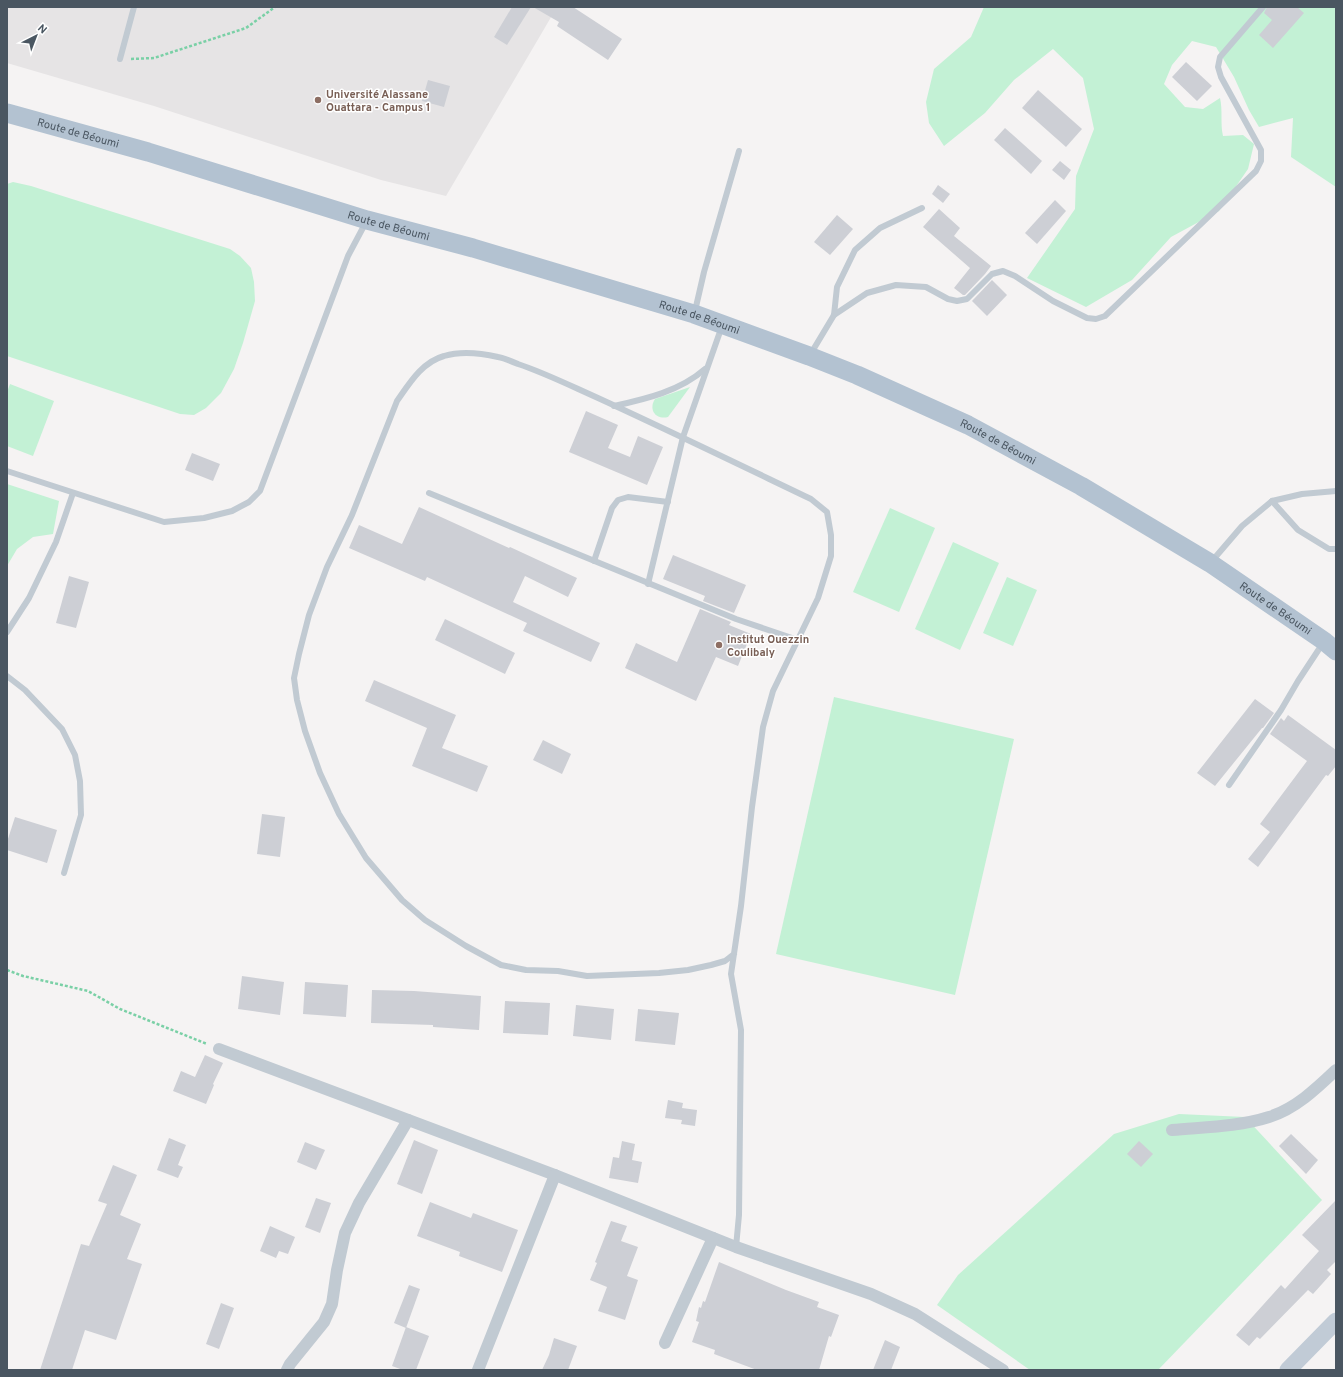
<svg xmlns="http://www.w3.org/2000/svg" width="1343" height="1377" font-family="Overpass,sans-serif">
<rect width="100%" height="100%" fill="#f5f3f3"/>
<path fill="#e6e4e5" d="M7 7H557L446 196 381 180 154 106 7 63Z"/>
<g fill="#c3f1d5">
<path d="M984 7H1336V187L1291 157 1293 118 1259 127 1249 110 1234 77 1216 47 1192 41 1172 65 1164 84 1185 107 1203 109 1220 98C1223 111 1220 123 1223 136L1243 135 1254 144 1248 169 1219 211 1171 237 1132 280 1086 307 1027 278 1075 209 1076 176 1094 129 1083 78 1053 49 1014 80 985 113 944 146 929 123 926 102 934 69 971 37Z"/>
<path d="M13 182 31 186 230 249 240 256 251 268 254 282 255 301 243 343 234 369 221 393 206 408 194 415 180 414 7 356V184Z"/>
<path d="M10 384 54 401 33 456 7 446V392Z"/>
<path d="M690 387 668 417C656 420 648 410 655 399Z"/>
<path d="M7 484 59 501 53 534 33 537 17 549 7 566Z"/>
<path d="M890 508 935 528 899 612 853 592Z"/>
<path d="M953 542 999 563 960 650 915 629Z"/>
<path d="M1007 577 1037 590 1013 646 983 633Z"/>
<path d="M834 697 1014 739 955 995 776 954Z"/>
<path d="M1179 1114 1245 1117 1322 1200 1158 1370H1030L937 1305 958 1275 1114 1134Z"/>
</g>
<g fill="#cdcfd5">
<path d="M512 7H531L507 45 494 37Z"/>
<path d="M533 7H573L622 39 608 60 557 26 559 22Z"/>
<path d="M1267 7H1297L1304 13 1273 48 1259 35 1272 20 1264 13Z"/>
<path d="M1186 62 1212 86 1197 101 1172 77Z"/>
<path d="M428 80 450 86 444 107 422 101Z"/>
<path d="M1038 90 1082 129 1066 147 1022 108Z"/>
<path d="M1005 128 1042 161 1031 174 994 140Z"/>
<path d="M1060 161 1071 170 1064 180 1052 170Z"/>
<path d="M938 185 950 194 943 203 932 194Z"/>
<path d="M1055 200 1066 211 1037 244 1025 233Z"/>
<path d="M939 209 960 228 954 236 991 266 985 274 965 295H963L954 288 970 268 923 227Z"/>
<path d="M837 215 853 229 830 255 814 242Z"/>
<path d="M992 280 1007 295 987 316 972 301Z"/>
<path d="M586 411 618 425 608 448 630 457 638 436 663 447 647 485 569 452Z"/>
<path d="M192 453 220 464 213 481 185 470Z"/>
<path d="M419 507 509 548 510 547 577 578 568 597 525 576 513 602 600 643 591 662 523 631 527 623 427 577 425 581 349 548 359 525 402 544Z"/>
<path d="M673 555 746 585 734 613 703 601 705 596 663 579Z"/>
<path d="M69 576 89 582 76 628 56 623Z"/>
<path d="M700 609 731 622 729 625 751 634 738 666 716 657 696 701 625 668 636 643 677 662Z"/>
<path d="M445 619 515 653 505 674 435 640Z"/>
<path d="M374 680 456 715 442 748 488 766 477 792 412 766 427 728 365 701Z"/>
<path d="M1255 699 1274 713 1263 728H1262L1215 786 1197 773Z"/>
<path d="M1288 715 1336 750V766L1328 776 1326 775 1258 867 1248 859 1270 832 1260 824 1307 761 1270 734 1281 718 1284 721Z"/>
<path d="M543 740 571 754 562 774 533 760Z"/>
<path d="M262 814 285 817 280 857 257 854Z"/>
<path d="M15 817 57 830 47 863 7 850V842Z"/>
<path d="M242 976 284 982 280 1015 238 1009Z"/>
<path d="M305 982 348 985 346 1017 303 1014Z"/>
<path d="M372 990 414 991 481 996 479 1030 433 1027V1025L371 1023Z"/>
<path d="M505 1001 550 1003 548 1035 503 1033Z"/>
<path d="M576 1005 614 1009 611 1040 573 1036Z"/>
<path d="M638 1009 679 1013 675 1045 635 1041Z"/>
<path d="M205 1055 223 1063 213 1084 214 1085 206 1104 173 1091 181 1071 195 1077Z"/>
<path d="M668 1100 683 1103 682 1108 697 1110 695 1126 681 1124 682 1120 665 1118Z"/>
<path d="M1291 1134 1318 1160 1306 1174 1279 1146Z"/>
<path d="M169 1138 186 1145 178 1165 183 1167 178 1178 157 1170Z"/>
<path d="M414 1140 438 1150 422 1194 397 1184Z"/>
<path d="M622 1141 635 1144 632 1160 642 1162 638 1183 609 1178 613 1157 619 1158Z"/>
<path d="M1139 1141 1153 1154 1141 1167 1127 1154Z"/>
<path d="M305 1142 325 1150 316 1170 297 1162Z"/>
<path d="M113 1165 137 1175 120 1215 141 1224 127 1259 142 1264 116 1340 85 1330 72 1370H40L81 1244 89 1246 107 1204 98 1201Z"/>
<path d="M316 1198 331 1203 320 1233 305 1227Z"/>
<path d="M1336 1200V1261L1327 1270 1331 1274 1313 1294 1308 1290 1260 1339 1257 1337 1249 1346 1236 1335 1281 1285 1285 1289 1319 1251 1302 1235Z"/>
<path d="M430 1202 471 1218 473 1213 518 1230 502 1272 459 1256 460 1252 417 1236Z"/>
<path d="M611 1221 627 1226 621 1241 638 1247 627 1276 638 1280 625 1320 598 1311 607 1287 590 1280 597 1263 595 1262Z"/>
<path d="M270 1226 295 1237 288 1254 279 1251 276 1258 260 1251Z"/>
<path d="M719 1262 786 1290 819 1302 817 1307 839 1315 831 1337 829 1336 819 1370H757L714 1354 715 1350 692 1342 699 1322 696 1321 699 1307 701 1308 703 1301 705 1302Z"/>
<path d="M409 1285 420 1289 406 1328 394 1323Z"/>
<path d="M221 1303 234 1308 219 1349 206 1344Z"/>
<path d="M406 1327 429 1336 416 1370H403L392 1366Z"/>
<path d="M554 1338 577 1346 568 1370H542L549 1355Z"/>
<path d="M885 1340 900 1347 891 1370H873Z"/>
</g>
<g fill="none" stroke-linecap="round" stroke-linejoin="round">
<g stroke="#7ad0a6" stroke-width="2.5" stroke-dasharray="3 2" stroke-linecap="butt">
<path d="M131 59 154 58 246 28 275 7"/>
<path d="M7 970 23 976 88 991 120 1009 207 1044"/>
</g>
<g stroke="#c1cad2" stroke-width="6">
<path d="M120 59 134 7"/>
<path d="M695 311 704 272 739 151"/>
<path d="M834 315 867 293 896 285 926 287 948 299 957 301 967 299 992 274 1003 271 1015 276 1053 301 1087 318 1096 319 1105 316 1256 171 1261 161V150L1221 77 1218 67 1220 57 1263 7"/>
<path d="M810 355 834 315 837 287 855 250 880 228 922 208"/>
<path d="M614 406C646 399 680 391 705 369"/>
<path d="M7 471 164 522 204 518 232 511 249 502 260 491 348 256 366 222"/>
<path d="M429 493 736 619 798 640"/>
<path d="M1272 501 1298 530 1329 549H1336"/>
<path d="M594 561 612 508 618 500 628 497 668 502"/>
<path d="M1212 561 1242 526 1272 501 1302 494 1336 491"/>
<path d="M648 584 683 437 722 326"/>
<path d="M7 632 29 598 56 542 73 493"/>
<path d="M7 676 25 690 62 729 75 755 80 781 81 815 64 873"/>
<path d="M1229 785 1281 710 1298 681 1323 643"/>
<path d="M734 954 725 961 711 965 688 970 659 973 587 976 558 971 526 970 501 965 466 946 425 920 402 900 366 858 339 814 320 773 305 731 297 700 294 678 299 654 309 615 327 567 352 515 397 401C409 384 422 362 444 356 460 351 481 353 498 357 504 358 511 361 518 364 545 373 571 386 598 398 670 431 740 465 811 499L827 512 831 535V556L818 598 773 691 763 727 752 807 741 906 731 974 741 1030 739 1215 736 1247"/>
</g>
<g stroke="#c1cad2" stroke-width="12">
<path d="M219 1049 555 1175 736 1247 871 1294 915 1314 1003 1370"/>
<path d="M1172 1130C1203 1127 1238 1127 1269 1117 1295 1109 1316 1089 1336 1070"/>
<path d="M665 1343 713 1238"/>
<path d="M287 1370 290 1364 324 1322 332 1304 337 1270 345 1233 359 1203 408 1120"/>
<path d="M478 1370 555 1175"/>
</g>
<path stroke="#c1cbd6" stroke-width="17" d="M1288 1370 1336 1321"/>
<path stroke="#b3c2d1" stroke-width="19" id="s1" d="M7 113 148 152 367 220 473 248 694 314 809 356 857 375 968 425 1081 486 1210 563 1324 641 1336 651"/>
</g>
<g fill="#8d6e63" stroke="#fff" stroke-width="1.5">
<circle cx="318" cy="100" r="4"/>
<circle cx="719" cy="645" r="4"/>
</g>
<g text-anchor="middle" stroke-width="3" stroke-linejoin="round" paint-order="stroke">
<g font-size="11" font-weight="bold" fill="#785e54" stroke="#fff" text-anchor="start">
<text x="326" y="98">Université Alassane<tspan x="326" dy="13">Ouattara - Campus 1</tspan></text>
<text x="727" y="643">Institut Ouezzin<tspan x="727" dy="13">Coulibaly</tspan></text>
</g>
<g font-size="11" fill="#4a5661" stroke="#fff">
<text dy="4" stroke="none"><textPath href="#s1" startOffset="74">Route de Béoumi</textPath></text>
<text dy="4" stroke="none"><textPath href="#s1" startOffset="398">Route de Béoumi</textPath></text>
<text dy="4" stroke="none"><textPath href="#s1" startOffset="722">Route de Béoumi</textPath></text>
<text dy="4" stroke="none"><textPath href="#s1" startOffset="1046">Route de Béoumi</textPath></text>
<text dy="4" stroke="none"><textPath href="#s1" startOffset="1370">Route de Béoumi</textPath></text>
</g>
</g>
<rect width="1343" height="1377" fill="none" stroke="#4a5661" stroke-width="16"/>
<g transform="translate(36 36) rotate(42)" stroke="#ffffff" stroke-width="3" paint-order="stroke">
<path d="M0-3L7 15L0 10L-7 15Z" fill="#4a5661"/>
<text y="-6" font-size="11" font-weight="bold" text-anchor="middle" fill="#4a5661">N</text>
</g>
</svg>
